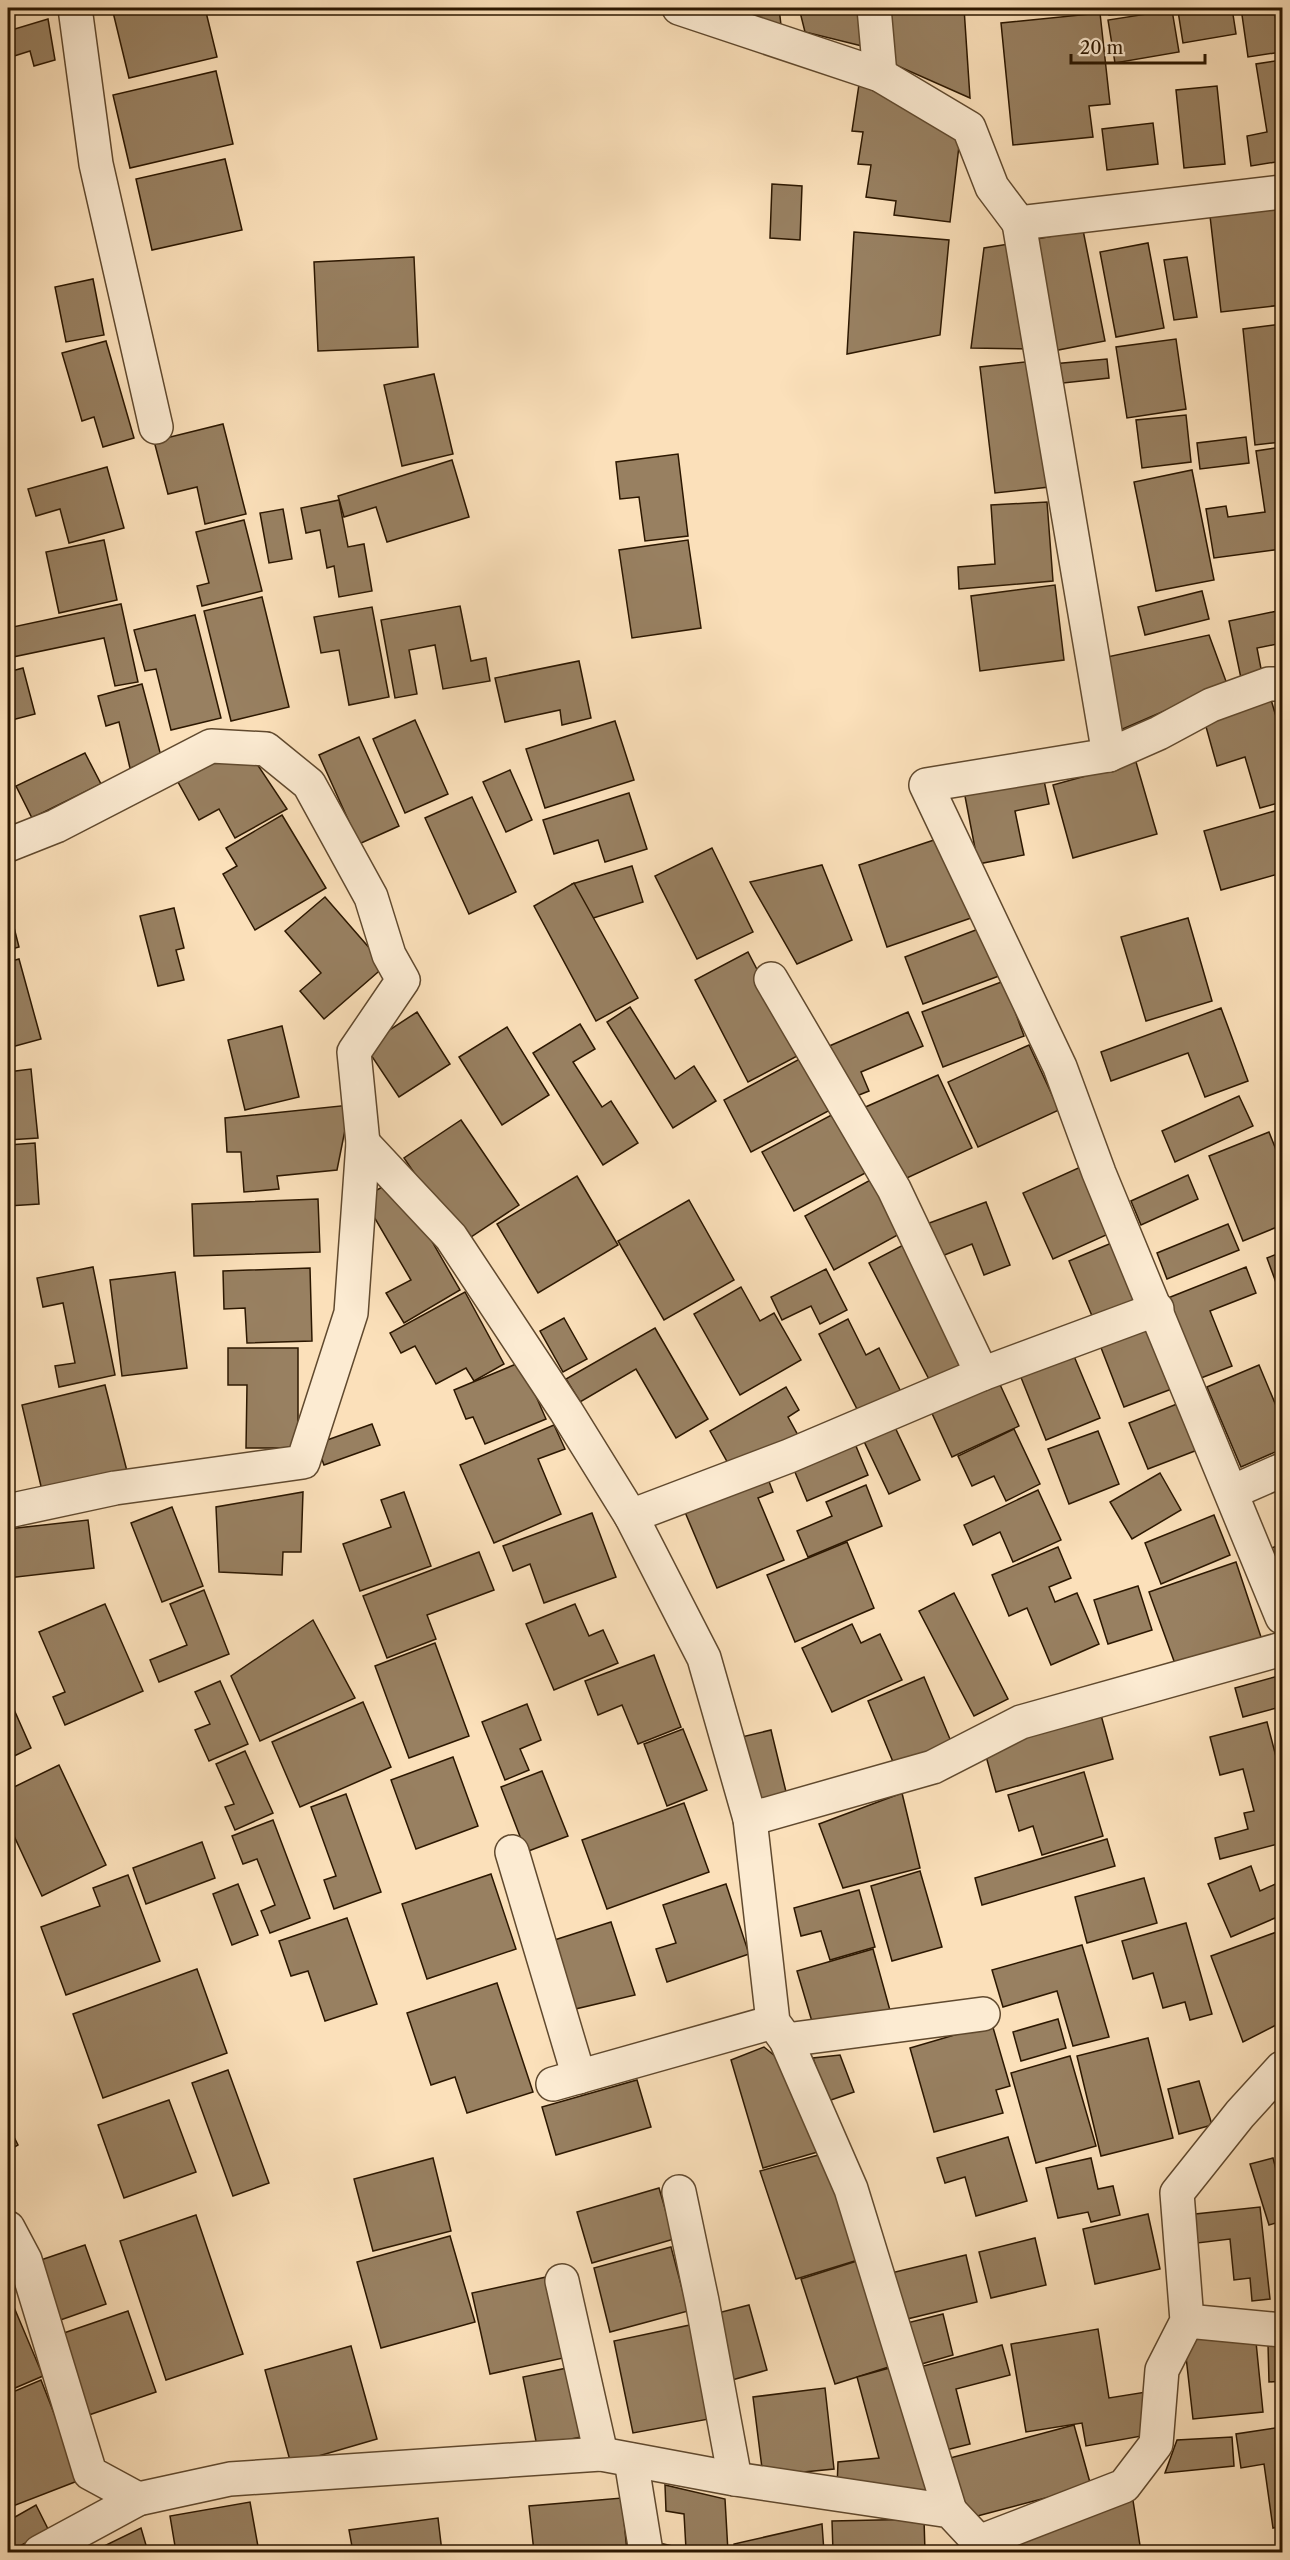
<svg xmlns="http://www.w3.org/2000/svg" width="1290" height="2560" font-family="'Libre Caslon Text',serif">
<rect width="100%" height="100%" fill="#fbe0ba"/>
<filter id="stains"><feTurbulence type="fractalNoise" baseFrequency=".00333" numOctaves="4"/><feColorMatrix values="0 0 0 0 .2 0 0 0 0 .09 0 0 0 0 .02 0 0 0 .5 -.17"/></filter>
<radialGradient id="worn" r=".72"><stop offset=".6" stop-color="#630" stop-opacity="0"/><stop offset="1" stop-color="#630" stop-opacity=".3"/></radialGradient>
<g fill="#988061" stroke="#2c1700" stroke-width="1.5">
<path d="M8 8H48L8 16Z"/>
<path d="M112 8H205L217 57 129 78Z"/>
<path d="M737 8H779L781 25 737 16Z"/>
<path d="M799 8H860L862 46 805 32Z"/>
<path d="M905 8H964L970 98 891 63 886 10Z"/>
<path d="M1058 8H1099V9L1058 12Z"/>
<path d="M1108 8H1133V13L1109 15Z"/>
<path d="M1202 8H1232L1236 34 1183 43 1178 11Z"/>
<path d="M1241 8H1274L1281 52 1248 57Z"/>
<path d="M1172 10 1179 52 1115 63 1108 20Z"/>
<path d="M1100 13 1110 104 1089 106 1093 137 1013 145 1001 23Z"/>
<path d="M48 19 55 60 34 66 30 51 8 58V31Z"/>
<path d="M1282 60V161L1251 166 1247 136 1267 132 1256 64Z"/>
<path d="M216 71 233 144 130 168 113 95Z"/>
<path d="M860 78 961 129 950 222 894 215 896 201 866 197 871 165 858 164 863 132 852 131Z"/>
<path d="M1217 86 1225 164 1184 168 1176 90Z"/>
<path d="M1153 123 1158 164 1107 170 1102 129Z"/>
<path d="M225 159 242 230 152 250 136 179Z"/>
<path d="M772 184 802 186 800 240 770 238Z"/>
<path d="M1282 208V305L1221 312 1210 216Z"/>
<path d="M1083 230 1105 341 1053 351 1032 240Z"/>
<path d="M854 232 949 240 940 335 847 354Z"/>
<path d="M1015 243 1035 349 971 348 984 248Z"/>
<path d="M1148 243 1164 328 1116 337 1100 252Z"/>
<path d="M414 257 418 347 318 351 314 262Z"/>
<path d="M1187 257 1197 317 1174 320 1164 260Z"/>
<path d="M93 279 104 335 66 342 55 287Z"/>
<path d="M1282 324V442L1255 445 1243 329Z"/>
<path d="M1176 339 1186 409 1127 418 1116 347Z"/>
<path d="M106 341 134 438 103 447 94 417 82 421 62 353Z"/>
<path d="M1107 359 1109 378 1054 384 1052 364Z"/>
<path d="M1034 361 1049 487 995 493 980 367Z"/>
<path d="M434 374 453 454 402 466 384 385Z"/>
<path d="M1186 415 1191 462 1142 468 1136 420Z"/>
<path d="M223 424 246 514 205 524 197 487 168 494 154 441Z"/>
<path d="M1246 437 1249 463 1200 469 1197 443Z"/>
<path d="M1282 447V549L1214 558 1206 509 1226 506 1228 517 1265 512 1256 451Z"/>
<path d="M678 454 688 536 645 541 639 497 620 499 616 462Z"/>
<path d="M452 460 469 517 387 542 376 507 344 517 338 496Z"/>
<path d="M107 467 124 528 69 543 60 509 36 516 28 489Z"/>
<path d="M1192 470 1214 580 1156 591 1134 482Z"/>
<path d="M339 500 348 547 364 544 372 591 339 597 334 566 327 568 320 530 306 533 301 508Z"/>
<path d="M1047 502 1053 581 959 589 958 567 995 564 991 505Z"/>
<path d="M283 509 292 559 269 563 260 513Z"/>
<path d="M244 520 262 591 202 606 197 586 209 583 196 532Z"/>
<path d="M104 540 117 600 59 613 46 552Z"/>
<path d="M688 540 701 628 632 638 619 550Z"/>
<path d="M1055 585 1064 660 980 671 971 596Z"/>
<path d="M1202 591 1209 619 1145 635 1138 607Z"/>
<path d="M262 597 289 707 231 721 204 611Z"/>
<path d="M121 604 138 682 115 686 104 638 8 658V628Z"/>
<path d="M460 606 471 661 486 658 490 681 443 689 435 645 409 650 417 694 395 698 381 620Z"/>
<path d="M372 607 389 697 349 705 339 650 321 653 314 617Z"/>
<path d="M1282 610V643L1257 648 1263 679 1242 683 1229 621Z"/>
<path d="M195 615 221 718 171 730 156 669 145 671 134 630Z"/>
<path d="M1209 635 1227 684 1118 731 1107 657Z"/>
<path d="M579 661 591 718 562 725 560 710 505 722 495 678Z"/>
<path d="M23 668 35 714 8 721V672Z"/>
<path d="M142 684 162 760 130 768 119 722 106 726 98 696Z"/>
<path d="M1270 696 1282 737V802L1260 808 1245 757 1217 766 1203 716Z"/>
<path d="M415 720 448 794 405 813 373 739Z"/>
<path d="M615 721 634 780 545 808 526 749Z"/>
<path d="M359 737 399 826 359 844 319 755Z"/>
<path d="M85 753 101 784 32 818 16 786Z"/>
<path d="M208 753 253 758 287 809 235 838 219 809 199 820 173 773Z"/>
<path d="M1136 762 1157 834 1073 858 1053 785Z"/>
<path d="M510 770 532 820 506 832 483 782Z"/>
<path d="M1043 776 1049 804 1015 811 1024 855 978 864 964 791Z"/>
<path d="M629 793 647 849 605 862 598 840 554 854 543 820Z"/>
<path d="M472 797 516 892 469 914 425 818Z"/>
<path d="M1282 809V873L1221 890 1204 831Z"/>
<path d="M282 815 326 888 255 930 223 874 237 866 226 848Z"/>
<path d="M946 836 974 917 887 947 859 865Z"/>
<path d="M712 848 753 932 697 959 655 876Z"/>
<path d="M822 865 852 940 797 964 750 882Z"/>
<path d="M632 866 643 902 584 921 572 884Z"/>
<path d="M574 883 638 998 596 1021 534 906Z"/>
<path d="M325 897 385 966 324 1019 300 991 321 973 285 931Z"/>
<path d="M8 904 19 947 8 950Z"/>
<path d="M174 908 184 948 176 950 184 980 158 986 140 916Z"/>
<path d="M1188 918 1212 1001 1146 1021 1121 937Z"/>
<path d="M981 928 999 976 923 1004 905 957Z"/>
<path d="M748 952 801 1054 748 1082 695 980Z"/>
<path d="M19 959 41 1039 8 1048V962Z"/>
<path d="M1004 981 1024 1036 943 1067 922 1012Z"/>
<path d="M630 1007 675 1079 694 1066 716 1101 673 1128 607 1022Z"/>
<path d="M1221 1008 1248 1081 1205 1097 1188 1053 1111 1081 1101 1052Z"/>
<path d="M417 1012 450 1064 399 1097 365 1046Z"/>
<path d="M908 1012 923 1046 861 1072 869 1091 849 1099 827 1047Z"/>
<path d="M580 1024 595 1049 573 1062 602 1107 611 1101 638 1143 603 1165 533 1053Z"/>
<path d="M282 1026 299 1097 245 1110 228 1040Z"/>
<path d="M507 1027 549 1095 502 1125 459 1057Z"/>
<path d="M1029 1045 1059 1110 978 1147 948 1082Z"/>
<path d="M807 1055 834 1108 751 1152 724 1100Z"/>
<path d="M31 1069 38 1138 8 1140V1072Z"/>
<path d="M938 1075 972 1148 896 1183 861 1109Z"/>
<path d="M1239 1096 1253 1126 1175 1162 1162 1131Z"/>
<path d="M350 1105 337 1170 277 1176 279 1189 244 1192 241 1152H227L225 1118Z"/>
<path d="M839 1111 871 1170 794 1211 762 1152Z"/>
<path d="M461 1120 519 1205 462 1243 404 1158Z"/>
<path d="M1269 1132 1282 1165V1225L1243 1241 1209 1156Z"/>
<path d="M35 1143 39 1204 8 1206V1145Z"/>
<path d="M1085 1165 1115 1231 1053 1259 1023 1193Z"/>
<path d="M1188 1175 1198 1199 1141 1225 1131 1201Z"/>
<path d="M577 1176 618 1245 538 1293 497 1224Z"/>
<path d="M874 1178 903 1232 834 1270 805 1216Z"/>
<path d="M396 1179 460 1290 404 1323 386 1293 411 1280 363 1198Z"/>
<path d="M318 1199 320 1252 194 1256 192 1204Z"/>
<path d="M689 1200 734 1280 664 1320 618 1241Z"/>
<path d="M986 1202 1010 1265 984 1275 972 1244 937 1258 924 1225Z"/>
<path d="M1228 1224 1239 1250 1167 1279 1157 1253Z"/>
<path d="M1121 1239 1147 1301 1095 1323 1069 1261Z"/>
<path d="M909 1242 974 1369 934 1389 869 1263Z"/>
<path d="M1282 1252V1299L1267 1258Z"/>
<path d="M93 1267 115 1375 59 1387 55 1366 75 1363 63 1303 43 1307 37 1278Z"/>
<path d="M1246 1267 1256 1293 1210 1311 1232 1366 1201 1378 1168 1298Z"/>
<path d="M310 1268 312 1341 247 1343 245 1308 224 1309 223 1271Z"/>
<path d="M826 1269 847 1310 820 1324 811 1306 782 1320 771 1297Z"/>
<path d="M175 1272 187 1368 122 1376 110 1280Z"/>
<path d="M741 1287 760 1321 774 1313 801 1360 740 1395 694 1314Z"/>
<path d="M465 1292 504 1364 474 1381 466 1368 436 1384 415 1346 401 1353 390 1333Z"/>
<path d="M564 1318 587 1359 563 1372 540 1331Z"/>
<path d="M848 1319 866 1355 879 1348 902 1394 860 1415 819 1334Z"/>
<path d="M1151 1320 1177 1387 1124 1407 1098 1340Z"/>
<path d="M655 1328 708 1419 676 1438 636 1369 580 1402 566 1379Z"/>
<path d="M228 1348H298V1448H246L247 1385H228Z"/>
<path d="M1071 1349 1100 1418 1046 1440 1018 1370Z"/>
<path d="M521 1362 546 1419 485 1444 473 1417 466 1419 454 1390Z"/>
<path d="M1259 1365 1282 1420V1449L1241 1467 1207 1387Z"/>
<path d="M997 1378 1019 1426 952 1457 930 1409Z"/>
<path d="M105 1385 129 1479 44 1499 22 1405Z"/>
<path d="M786 1387 799 1410 788 1417 799 1437 734 1474 710 1431Z"/>
<path d="M1182 1402 1200 1449 1148 1469 1129 1423Z"/>
<path d="M892 1421 920 1480 889 1494 861 1435Z"/>
<path d="M372 1424 380 1445 324 1465 316 1444Z"/>
<path d="M554 1425 565 1449 538 1459 561 1514 494 1543 460 1465Z"/>
<path d="M1014 1429 1040 1484 1006 1501 994 1476 972 1486 958 1456Z"/>
<path d="M1098 1431 1119 1484 1069 1504 1048 1449Z"/>
<path d="M853 1439 868 1475 807 1501 792 1465Z"/>
<path d="M765 1471 773 1492 758 1498 784 1560 717 1588 682 1505Z"/>
<path d="M1160 1473 1181 1510 1132 1539 1110 1502Z"/>
<path d="M866 1485 882 1526 808 1557 797 1531 832 1516 826 1502Z"/>
<path d="M1038 1490 1061 1540 1013 1562 1000 1532 973 1545 964 1525Z"/>
<path d="M303 1492 301 1552H283L282 1575 219 1572 216 1507Z"/>
<path d="M404 1492 431 1566 360 1591 343 1544 391 1527 381 1500Z"/>
<path d="M172 1507 203 1586 162 1602 131 1523Z"/>
<path d="M592 1513 616 1577 544 1603 530 1564 513 1571 503 1546Z"/>
<path d="M1214 1515 1230 1555 1161 1584 1145 1543Z"/>
<path d="M88 1520 94 1568 8 1578V1529Z"/>
<path d="M847 1542 874 1608 795 1642 767 1575Z"/>
<path d="M1282 1544V1593L1266 1550Z"/>
<path d="M1058 1547 1071 1578 1049 1587 1055 1602 1077 1593 1099 1644 1051 1665 1027 1608 1009 1616 992 1575Z"/>
<path d="M479 1552 494 1590 427 1615 436 1639 387 1658 363 1596Z"/>
<path d="M1236 1562 1263 1643 1178 1672 1149 1592Z"/>
<path d="M1138 1586 1152 1630 1108 1644 1094 1600Z"/>
<path d="M204 1590 229 1654 159 1682 150 1660 187 1645 170 1604Z"/>
<path d="M954 1593 1008 1699 974 1716 919 1611Z"/>
<path d="M105 1604 143 1691 65 1725 53 1697 65 1692 39 1632Z"/>
<path d="M575 1604 589 1636 603 1630 618 1663 554 1690 526 1624Z"/>
<path d="M313 1620 355 1698 260 1741 231 1676Z"/>
<path d="M852 1624 861 1643 880 1634 902 1680 832 1712 802 1648Z"/>
<path d="M435 1643 469 1736 409 1758 375 1666Z"/>
<path d="M654 1655 681 1727 638 1744 622 1705 598 1715 585 1681Z"/>
<path d="M1282 1675V1716L1280 1707 1243 1717 1235 1688Z"/>
<path d="M924 1677 955 1751 898 1774 868 1701Z"/>
<path d="M220 1681 248 1744 209 1761 195 1730 210 1724 195 1692Z"/>
<path d="M8 1696 31 1748 8 1759Z"/>
<path d="M363 1702 391 1767 300 1807 272 1742Z"/>
<path d="M527 1704 541 1740 520 1749 529 1770 505 1780 482 1722Z"/>
<path d="M1101 1715 1113 1759 996 1792 984 1749Z"/>
<path d="M1267 1722 1282 1780V1843L1220 1859 1215 1838 1248 1829 1244 1813 1254 1811 1243 1769 1220 1775 1210 1737Z"/>
<path d="M683 1729 707 1790 667 1806 644 1744Z"/>
<path d="M771 1730 788 1800 751 1809 733 1739Z"/>
<path d="M245 1751 273 1813 235 1830 225 1807 234 1804 216 1764Z"/>
<path d="M453 1757 478 1826 416 1849 391 1780Z"/>
<path d="M59 1765 106 1865 42 1896 8 1823V1790Z"/>
<path d="M542 1771 568 1836 526 1852 501 1787Z"/>
<path d="M1084 1772 1103 1836 1042 1855 1033 1826 1019 1831 1008 1795Z"/>
<path d="M902 1793 920 1868 843 1888 819 1824Z"/>
<path d="M346 1794 381 1892 334 1909 324 1880 336 1876 311 1807Z"/>
<path d="M684 1803 709 1872 607 1909 582 1840Z"/>
<path d="M273 1820 310 1918 270 1933 261 1911 275 1905 257 1859 243 1864 232 1836Z"/>
<path d="M1107 1839 1115 1866 982 1905 975 1878Z"/>
<path d="M202 1842 215 1878 146 1904 133 1868Z"/>
<path d="M1251 1866 1260 1891 1282 1881V1915L1231 1937 1208 1884Z"/>
<path d="M920 1871 942 1947 892 1961 871 1886Z"/>
<path d="M491 1874 516 1949 427 1979 402 1904Z"/>
<path d="M128 1875 160 1961 66 1995 41 1927 100 1906 93 1888Z"/>
<path d="M1144 1878 1157 1923 1087 1943 1075 1897Z"/>
<path d="M238 1884 258 1935 232 1945 213 1894Z"/>
<path d="M726 1884 749 1954 667 1982 656 1949 676 1943 663 1905Z"/>
<path d="M859 1890 875 1947 830 1960 821 1931 801 1936 794 1908Z"/>
<path d="M347 1918 377 2004 325 2021 308 1971 291 1976 279 1941Z"/>
<path d="M611 1922 635 1995 571 2010 548 1942Z"/>
<path d="M1186 1923 1212 2014 1190 2020 1185 2002 1163 2008 1153 1973 1133 1979 1122 1941Z"/>
<path d="M1282 1930V2022L1243 2042 1211 1956Z"/>
<path d="M1082 1945 1109 2037 1073 2046 1057 1991 1003 2007 992 1970Z"/>
<path d="M873 1949 891 2014 816 2035 797 1971Z"/>
<path d="M197 1969 227 2053 103 2098 73 2014Z"/>
<path d="M497 1983 533 2092 467 2113 455 2077 431 2085 407 2013Z"/>
<path d="M1058 2019 1066 2048 1021 2061 1013 2032Z"/>
<path d="M992 2024 1010 2086 996 2090 1003 2113 934 2132 910 2048Z"/>
<path d="M1148 2038 1173 2138 1101 2156 1077 2056Z"/>
<path d="M764 2047 787 2066 821 2151 763 2168 731 2060Z"/>
<path d="M840 2055 854 2092 828 2101 813 2058Z"/>
<path d="M1070 2056 1096 2146 1036 2163 1011 2073Z"/>
<path d="M228 2070 269 2183 233 2196 192 2083Z"/>
<path d="M637 2080 651 2127 556 2155 542 2107Z"/>
<path d="M1199 2081 1212 2125 1179 2134 1168 2089Z"/>
<path d="M169 2100 196 2172 124 2198 98 2125Z"/>
<path d="M8 2125 18 2145 8 2151Z"/>
<path d="M1008 2137 1027 2201 976 2216 965 2177 945 2183 937 2158Z"/>
<path d="M822 2154 858 2260 796 2279 760 2171Z"/>
<path d="M433 2158 451 2231 373 2251 354 2179Z"/>
<path d="M1091 2158 1098 2189 1113 2186 1120 2215 1091 2222 1088 2212 1058 2218 1046 2168Z"/>
<path d="M1273 2158 1282 2192V2221L1269 2225 1250 2164Z"/>
<path d="M659 2188 674 2239 592 2263 577 2212Z"/>
<path d="M1260 2207 1270 2299 1252 2301 1250 2278 1234 2280 1230 2239 1189 2244 1186 2215Z"/>
<path d="M1148 2214 1160 2269 1095 2284 1083 2229Z"/>
<path d="M196 2215 243 2354 166 2380 120 2241Z"/>
<path d="M450 2236 475 2322 381 2348 357 2262Z"/>
<path d="M1035 2238 1046 2285 991 2298 979 2252Z"/>
<path d="M85 2245 106 2304 49 2324 29 2264Z"/>
<path d="M671 2247 688 2311 610 2332 594 2268Z"/>
<path d="M966 2255 977 2302 903 2320 891 2273Z"/>
<path d="M860 2260 895 2365 835 2384 801 2279Z"/>
<path d="M551 2276 568 2357 490 2374 472 2293Z"/>
<path d="M8 2293 43 2376 8 2391Z"/>
<path d="M749 2305 767 2370 732 2380 714 2314Z"/>
<path d="M128 2311 156 2392 83 2417 55 2336Z"/>
<path d="M943 2314 953 2355 918 2365 907 2323Z"/>
<path d="M690 2325 709 2419 633 2433 614 2341Z"/>
<path d="M1098 2329 1109 2398 1146 2392 1153 2434 1086 2446 1082 2423 1026 2432 1011 2344Z"/>
<path d="M1255 2332 1263 2412 1193 2419 1184 2339Z"/>
<path d="M1268 2344H1282V2381L1269 2382Z"/>
<path d="M1002 2345 1010 2375 956 2389 970 2444 942 2451 920 2367Z"/>
<path d="M351 2346 377 2439 291 2464 265 2370Z"/>
<path d="M572 2367 586 2436 537 2446 523 2377Z"/>
<path d="M893 2367 930 2498 837 2488 838 2462 879 2458 857 2377Z"/>
<path d="M41 2380 80 2480 8 2508V2394Z"/>
<path d="M825 2388 834 2469 763 2476 753 2397Z"/>
<path d="M1074 2425 1091 2486 966 2519 950 2458Z"/>
<path d="M1282 2427V2526L1273 2528 1264 2464 1241 2468 1236 2434Z"/>
<path d="M1232 2437 1234 2466 1165 2473 1177 2440Z"/>
<path d="M665 2485 725 2499 728 2552H660L659 2543 686 2549 684 2514 666 2511Z"/>
<path d="M1132 2494 1141 2552H984Z"/>
<path d="M622 2498 627 2552H534L529 2506Z"/>
<path d="M250 2502 259 2552H176L170 2516Z"/>
<path d="M36 2505 49 2531 8 2552V2521Z"/>
<path d="M438 2518 442 2552H353L349 2530Z"/>
<path d="M924 2519 925 2552H833L832 2521Z"/>
<path d="M822 2524 824 2552H734V2544Z"/>
<path d="M141 2528 148 2552H92Z"/>
</g>
<g fill="none" stroke-linecap="round" stroke-linejoin="round">
<defs>
<g id="minor">
<path d="M75 8 96 164 156 427"/>
<path d="M679 8 880 75 969 128 992 187 1019 223 1282 192"/>
<path d="M874 8 880 75"/>
<path d="M1019 223 1109 755"/>
<path d="M1282 684H1269L1211 705 1159 733 1109 755 926 785 1060 1067 1099 1173 1282 1617"/>
<path d="M8 845 56 826 211 746 266 749 309 784 371 897 389 955 403 980 354 1052 363 1143 351 1313 303 1462 115 1488 8 1511"/>
<path d="M771 979 894 1189 982 1374"/>
<path d="M363 1143 451 1237 566 1411 631 1516 704 1658 750 1819 773 2022 786 2040 851 2189 950 2511"/>
<path d="M1232 1492 1282 1470"/>
<path d="M631 1516 789 1456 982 1374 1157 1309"/>
<path d="M750 1819 933 1767 1021 1722 1282 1649"/>
<path d="M512 1852 579 2077"/>
<path d="M786 2040 983 2014"/>
<path d="M553 2084 773 2022"/>
<path d="M679 2192 702 2301 735 2479"/>
<path d="M8 2228 25 2260 90 2473 138 2499"/>
<path d="M562 2281 601 2454"/>
<path d="M1187 2321 1282 2330"/>
<path d="M631 2460 646 2552"/>
<path d="M40 2552 138 2499 230 2479 601 2454 735 2479 950 2511 979 2542"/>
<path d="M975 2552 979 2542 1124 2486 1156 2444 1162 2370 1187 2321 1177 2193 1240 2114 1282 2068"/>
</g>
</defs>
<use href="#minor" stroke="#60492e" stroke-width="36"/>
<use href="#minor" stroke="#fcebd2" stroke-width="33"/>
</g>
<rect width="1290" height="2560" fill="none" stroke="#fbe0ba" stroke-width="30"/>
<rect x="9" y="9" width="1272" height="2542" fill="none" stroke="#2c1700" stroke-width="3"/>
<rect x="15" y="15" width="1260" height="2530" fill="none" stroke="#2c1700" stroke-width="1.5"/>
<path d="M1071 54v9h134v-9" fill="none" stroke="#2c1700" stroke-width="3"/>
<text x="1080" y="54" font-size="18" fill="#2c1700" stroke="#fcebd2" stroke-width="4.5" paint-order="stroke">20 m</text>
<rect width="100%" height="100%" filter="url(#stains)"/>
<rect width="100%" height="100%" fill="url(#worn)"/>
</svg>
